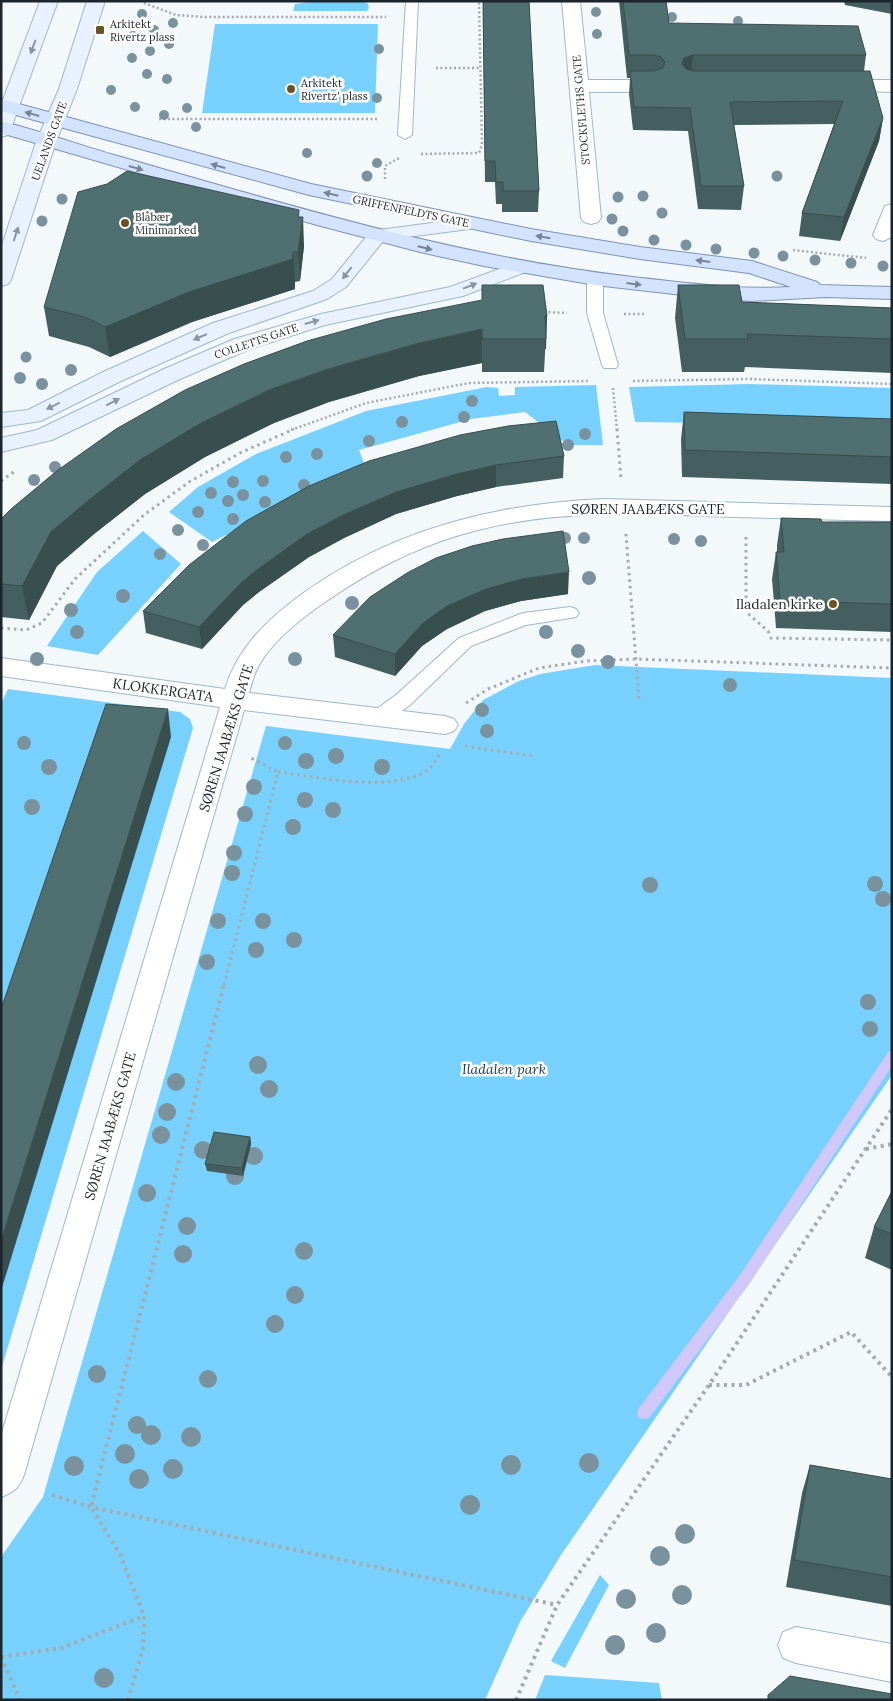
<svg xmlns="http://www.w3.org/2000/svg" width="893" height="1701" font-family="Lora,serif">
<rect width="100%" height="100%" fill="#f3f8fb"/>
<g fill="#78d1fd">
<path d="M317 1H364L368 4 369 8 367 11H293L295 4Z"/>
<path d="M215 24H378L375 113H202Z"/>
<path d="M750 384 892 388V425L635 422 629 387Z"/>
<path d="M596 385 603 445H568L525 412 471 419 359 450 366 468 212 542 169 512 198 487 256 454 366 411 487 387 498 388 499 396 515 395V387Z"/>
<path d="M143 531 181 564 98 655 47 646 97 572Z"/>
<path d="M595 665 892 678V1075L561 1555 520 1622 485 1700H1V1557L43 1497 266 726 450 749 464 724 483 700 519 681 540 674Z"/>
<path d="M8 689 180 712 190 719 193 728 1 1370V704Z"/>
<path d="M600 1575 609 1585 565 1668 551 1661Z"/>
<path d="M545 1675 659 1683 662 1700H535Z"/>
</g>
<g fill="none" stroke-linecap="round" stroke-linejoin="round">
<path fill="#cfc8f8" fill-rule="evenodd" d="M892 1050V1066L750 1283 649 1418 644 1419 639 1418 637 1413 639 1408 740 1275 888 1052Z"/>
<defs>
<g id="service">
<path d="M406 1H418L412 135 405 139 398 135Z"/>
<path d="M595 274 600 276 603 279V313L618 365 616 368H604L602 365 587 313V279L590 276Z"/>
<path d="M570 607 576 609 579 613 576 617 526 625 471 646 410 705 385 723 378 725 371 723 369 718 371 713 396 695 459 638 523 613Z"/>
</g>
<g id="minor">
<path d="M562 1H580L588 80H652L659 82 661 86 659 90 652 92H589L601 218 598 222 591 224 584 222 581 218Z"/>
<path d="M838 80H892V92L831 90 829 86 831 82Z"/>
<path d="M892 204V237L883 241 876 239 873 235 885 206Z"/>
<path d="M605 499 892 507V521C830 520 768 518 707 516 630 513 552 511 478 530 426 543 378 566 334 596 308 613 269 642 256 671 253 678 251 686 249 693L445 716 454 719 458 725 454 731 445 734 244 710 24 1475C19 1488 14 1492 1 1497V1436L220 707 1 676V658L225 689C237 648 268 619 302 594 391 530 497 503 605 499Z"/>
<path d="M796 1627 892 1644V1682L796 1663 783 1658 778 1645 783 1632Z"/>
</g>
<g id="secondary">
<path d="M40 1H58L10 131 8 135 1 137V105Z"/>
<path d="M87 1H105L77 89 56 142 11 280 8 284 1 286V248L36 142 59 89Z"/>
<path d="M470 218 477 220 480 224 477 228 384 240 346 287 327 299 229 333 119 382 41 421 1 427V413L28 410 103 372 213 323 313 291 332 279 371 231Z"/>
<path d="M521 261 528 263 531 267 528 271 463 296 325 325 250 349 180 379 52 440 1 452V438L37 430 164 369 234 339 321 314 450 287Z"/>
</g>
<path id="primary" d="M1 99 311 184 531 229 640 247 752 261 817 282 820 285 892 287V299L826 297 751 301 700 297 595 285 484 266 424 253 317 225 1 133V121C39 131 77 144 114 155 285 204 456 257 633 277 687 283 736 290 791 287L749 273 640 259 531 241 309 195 1 111Z"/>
</defs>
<use href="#service" stroke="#9eb8c7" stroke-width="2"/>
<use href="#minor" stroke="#9eb8c7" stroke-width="2"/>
<use href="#secondary" stroke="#9eb8c7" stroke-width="2"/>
<use href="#primary" stroke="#7f94b2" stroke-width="2"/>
<g stroke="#a4abaf" stroke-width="2.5" stroke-dasharray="2 2.5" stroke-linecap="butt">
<path d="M144 3 176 15 204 17H386"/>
<path d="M436 68H481"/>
<path d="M159 119H378"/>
<path d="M421 154 479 153 482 144 479 1"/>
<path d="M385 179V166L399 158"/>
<path d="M793 250 866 258"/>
<path d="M544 312 567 313"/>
<path d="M624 314H645"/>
<path d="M633 381 749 379 892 384"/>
<path d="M613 388 617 430"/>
<path d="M291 430 366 403 469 383 589 381"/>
</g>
<g stroke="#a4abaf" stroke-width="3" stroke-dasharray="2.5 4" stroke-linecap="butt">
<path d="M617 429 621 479"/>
<path d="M1 481 15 471"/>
<path d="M626 534 639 699"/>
<path d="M746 537V612L768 631 771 638 892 640"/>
<path d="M1 628 26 630 42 623 75 579 144 515 189 482 240 453 294 429"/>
<path d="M466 703 488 689 539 668 586 661 636 659 892 668"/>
<path d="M465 746 533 756"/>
<path d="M278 772C320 777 383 792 423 773 431 769 436 761 440 753"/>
<path d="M224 985 278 772 251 758"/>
</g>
<g stroke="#a4abaf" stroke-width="4" stroke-dasharray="3 4.5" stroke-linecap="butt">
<path d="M866 1149 892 1144"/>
<path d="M709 1385H746L851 1332 892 1377"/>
<path d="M52 1495 91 1507 557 1605"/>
<path d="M1 1657 61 1648 144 1616"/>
<path d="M1 1657 20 1700"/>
<path d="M128 1700 143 1649 144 1616 120 1554 91 1507 224 984"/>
<path d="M516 1700 557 1605 709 1385 892 1109"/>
</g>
<use href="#service" fill="#fff" fill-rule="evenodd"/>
<use href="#minor" fill="#fff" fill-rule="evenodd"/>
<use href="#secondary" fill="#e9f1fe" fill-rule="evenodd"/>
<use href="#primary" fill="#d3e2fd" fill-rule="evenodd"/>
</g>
<g fill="#79929e">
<circle cx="596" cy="12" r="5"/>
<circle cx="142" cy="14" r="5"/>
<circle cx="672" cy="17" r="5"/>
<circle cx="738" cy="21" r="5"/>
<circle cx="173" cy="23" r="5"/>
<circle cx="154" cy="30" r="5"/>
<circle cx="597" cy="34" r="5"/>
<circle cx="133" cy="36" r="5"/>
<circle cx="169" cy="44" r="5"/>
<circle cx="379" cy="49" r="5"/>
<circle cx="150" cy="51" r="5"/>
<circle cx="132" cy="58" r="5"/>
<circle cx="147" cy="74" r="5"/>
<circle cx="167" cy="79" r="5"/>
<circle cx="111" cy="90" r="5"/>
<circle cx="377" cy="98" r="5"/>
<circle cx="135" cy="107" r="5"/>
<circle cx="187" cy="108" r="5"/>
<circle cx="164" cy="115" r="5"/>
<circle cx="196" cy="127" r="5"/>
<circle cx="307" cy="153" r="5"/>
<circle cx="377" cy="163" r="5"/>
<circle cx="367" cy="176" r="5.5"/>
<circle cx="777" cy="176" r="5.5"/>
<circle cx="643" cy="196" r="5.5"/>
<circle cx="618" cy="197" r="5.5"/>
<circle cx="62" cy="199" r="5.5"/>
<circle cx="662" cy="213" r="5.5"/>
<circle cx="612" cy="219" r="5.5"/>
<circle cx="42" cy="221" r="5.5"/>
<circle cx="623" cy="231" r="5.5"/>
<circle cx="654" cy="240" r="5.5"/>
<circle cx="686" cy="245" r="5.5"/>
<circle cx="716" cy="249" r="5.5"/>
<circle cx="754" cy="253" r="5.5"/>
<circle cx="783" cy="256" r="5.5"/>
<circle cx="815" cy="260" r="5.5"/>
<circle cx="851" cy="263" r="5.5"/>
<circle cx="883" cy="266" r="5.5"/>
<circle cx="26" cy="357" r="5.5"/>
<circle cx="71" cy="370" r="6"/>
<circle cx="20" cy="378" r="6"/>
<circle cx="42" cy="384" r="6"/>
<circle cx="472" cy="401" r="6"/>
<circle cx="464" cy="417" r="6"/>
<circle cx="402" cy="422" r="6"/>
<circle cx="585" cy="434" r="6"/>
<circle cx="369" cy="441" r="6"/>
<circle cx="568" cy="445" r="6"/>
<circle cx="317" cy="454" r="6"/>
<circle cx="286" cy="457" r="6"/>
<circle cx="55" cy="467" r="6"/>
<circle cx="34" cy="480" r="6"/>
<circle cx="263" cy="481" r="6"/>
<circle cx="233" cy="482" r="6"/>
<circle cx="304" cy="485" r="6"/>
<circle cx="211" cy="493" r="6"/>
<circle cx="243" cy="495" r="6"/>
<circle cx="228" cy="501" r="6"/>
<circle cx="265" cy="502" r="6"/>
<circle cx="198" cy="512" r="6"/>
<circle cx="233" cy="519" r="6"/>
<circle cx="178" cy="530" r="6"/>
<circle cx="565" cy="538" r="6"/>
<circle cx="584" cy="538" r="6"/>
<circle cx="674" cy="539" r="6"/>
<circle cx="701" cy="541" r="6"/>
<circle cx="203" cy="545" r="6"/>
<circle cx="160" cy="554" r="6"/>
<circle cx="589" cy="578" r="7"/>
<circle cx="123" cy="596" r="7"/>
<circle cx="352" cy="603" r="7"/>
<circle cx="71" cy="610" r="7"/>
<circle cx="77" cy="632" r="7"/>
<circle cx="546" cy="632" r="7"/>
<circle cx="578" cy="651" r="7"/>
<circle cx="37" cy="659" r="7"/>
<circle cx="295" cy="659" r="7"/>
<circle cx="608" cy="662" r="7"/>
<circle cx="730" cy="685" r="7"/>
<circle cx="482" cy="710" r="7"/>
<circle cx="487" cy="731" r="7"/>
<circle cx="24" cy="743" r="7"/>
<circle cx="285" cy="743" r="7"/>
<circle cx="336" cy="756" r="8"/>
<circle cx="306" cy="761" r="8"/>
<circle cx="49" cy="767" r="8"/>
<circle cx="382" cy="767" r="8"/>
<circle cx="254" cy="787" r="8"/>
<circle cx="305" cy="800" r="8"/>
<circle cx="32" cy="807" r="8"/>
<circle cx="333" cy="810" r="8"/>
<circle cx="245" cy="814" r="8"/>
<circle cx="293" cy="827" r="8"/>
<circle cx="234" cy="853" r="8"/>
<circle cx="232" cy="873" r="8"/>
<circle cx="875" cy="884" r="8"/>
<circle cx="650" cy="885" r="8"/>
<circle cx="883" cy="899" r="8"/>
<circle cx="218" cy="921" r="8"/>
<circle cx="263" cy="921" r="8"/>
<circle cx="294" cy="940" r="8"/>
<circle cx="256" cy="950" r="8"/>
<circle cx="207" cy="962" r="8"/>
<circle cx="868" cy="1002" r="8"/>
<circle cx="870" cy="1029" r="8"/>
<circle cx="258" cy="1065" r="9"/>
<circle cx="176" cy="1082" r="9"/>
<circle cx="269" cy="1089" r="9"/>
<circle cx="167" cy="1112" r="9"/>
<circle cx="161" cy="1135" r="9"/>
<circle cx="203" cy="1150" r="9"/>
<circle cx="254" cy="1156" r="9"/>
<circle cx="235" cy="1176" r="9"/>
<circle cx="147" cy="1193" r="9"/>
<circle cx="187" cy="1226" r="9"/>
<circle cx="304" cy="1251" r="9"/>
<circle cx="183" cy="1254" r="9"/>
<circle cx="295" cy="1295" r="9"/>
<circle cx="275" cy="1324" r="9"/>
<circle cx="97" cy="1374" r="9"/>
<circle cx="208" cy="1379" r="9"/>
<circle cx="137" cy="1425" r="9"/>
<circle cx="151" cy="1435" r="10"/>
<circle cx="191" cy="1437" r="10"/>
<circle cx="125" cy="1454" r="10"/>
<circle cx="589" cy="1463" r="10"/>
<circle cx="511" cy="1465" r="10"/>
<circle cx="74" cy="1466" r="10"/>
<circle cx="173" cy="1469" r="10"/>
<circle cx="139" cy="1479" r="10"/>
<circle cx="470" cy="1505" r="10"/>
<circle cx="685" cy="1534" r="10"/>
<circle cx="660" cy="1556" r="10"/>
<circle cx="682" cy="1595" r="10"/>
<circle cx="626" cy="1599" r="10"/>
<circle cx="656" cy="1633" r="10"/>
<circle cx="615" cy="1645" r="10"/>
<circle cx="104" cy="1678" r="10"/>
</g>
<g fill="#455f61">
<path d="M483 1H529L539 191 538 212H502V204H496L495 182H485Z"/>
<path d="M619 1H666L669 23 866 55 864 71 883 118 879 141 840 241 799 236 802 213 834 124 734 125 744 186 741 210 698 209 688 131 633 130 629 94 630 78H627Z"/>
<path d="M844 1H892V14L845 5Z"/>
<path d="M299 217 304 246 300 281 295 282V289L192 322 110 357 89 347 49 336 44 307Z"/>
<path d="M678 285 742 302 892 308V373L745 367 744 372H682L675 318Z"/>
<path d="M547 316 544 372H482V363L419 376 329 402 274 423 205 457 145 494 94 534 57 566 29 620 1 617V519L58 470Z"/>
<path d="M684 412 892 419V484L682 477 681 439Z"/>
<path d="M556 421 564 456 563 478 496 487 457 496 396 514 344 538 309 557 259 592 243 605 202 649 146 633 143 611Z"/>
<path d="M781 518 822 522H892V632L776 628 772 579 776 552H777V545Z"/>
<path d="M472 546 568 594 521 601 485 611 447 629 422 646 395 676 335 657 333 635Z"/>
<path d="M250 1137 251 1144 243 1176 207 1171 205 1164Z"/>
<path d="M892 1191V1270L865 1258 874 1227Z"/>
<path d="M810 1465 892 1479V1606L786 1587 802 1493Z"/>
</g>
<g fill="#384e4f">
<path d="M693 55 691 78 682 64 684 58Z"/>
<path d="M883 118 879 141 840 241 844 217Z"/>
<path d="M299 210 300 236 303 217 304 246 300 281 298 252Z"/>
<path d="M293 252 295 282V289L192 322 110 357 105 327 189 292Z"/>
<path d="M545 316H547L546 349H545Z"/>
<path d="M482 329V363L419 376 329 402 274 423 205 457 145 494 94 534 57 566 29 620 22 586 51 532 89 500 140 460 201 423 271 389 328 369 419 343Z"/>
<path d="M496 465V487L457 496 396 514 344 538 309 557 259 592 243 605 202 649 199 627 241 583 257 570 307 534 343 515 396 492 457 474Z"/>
<path d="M569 572 568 594 521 601 485 611 447 629 422 646 395 676V654L422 624 447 606 486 589 522 579Z"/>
<path d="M168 709 171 737 1 1291V1241Z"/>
<path d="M250 1137 251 1144 243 1176 242 1168Z"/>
</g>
<g fill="#506f71" stroke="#384e4f">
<path d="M483 1H529L539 191H503V182H496L495 161H485Z"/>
<path d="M623 1H666L669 23 858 26 866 55H693L684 58 682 64 686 69 693 71H870L883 118 844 217 802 213 843 101 730 102 744 186H701L690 108 634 107 630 71H654L663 68 665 62 661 57 654 55H629Z"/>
<path d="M127 171 299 210 298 217H303L298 252H293V259L189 292 105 327 85 317 44 307 78 192 107 184Z"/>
<path d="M482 285H543L547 316H545L546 339H483L482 329 419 343 328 369 271 389 201 423 140 460 89 500 51 532 22 586 1 584V519L11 509 58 470 116 429 185 390 244 364 307 341 386 319 482 300Z"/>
<path d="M678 285H739L742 302 892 308V339L747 334 748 339H685Z"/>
<path d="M684 412 892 419V457L685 450Z"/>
<path d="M556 421 564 456 496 465 457 474 396 492 343 515 307 534 257 570 241 583 199 627 143 611 189 565 246 521 309 486 369 461 460 435 508 426Z"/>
<path d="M781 518 821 519 822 522H892V604L780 601 776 552H784Z"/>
<path d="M563 531 569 572 522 579 486 589 447 606 422 624 395 654 333 635 370 597 407 573 436 558 472 546 503 539Z"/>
<path d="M106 704 168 709 1 1241V1009Z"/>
<path d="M214 1132 250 1137 242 1168 205 1164Z"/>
<path d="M892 1191V1234L874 1227Z"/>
<path d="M810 1465 892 1479V1577L794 1560Z"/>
<path d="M790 1676 892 1694V1700H768V1695Z"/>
</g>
<defs><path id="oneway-solid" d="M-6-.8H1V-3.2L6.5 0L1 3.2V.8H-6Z" transform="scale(1.25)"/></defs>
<g fill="#8c959f">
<use href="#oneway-solid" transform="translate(33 47) rotate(110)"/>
<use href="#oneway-solid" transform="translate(16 234) rotate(-72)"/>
<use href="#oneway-solid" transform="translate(347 273) rotate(128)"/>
<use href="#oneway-solid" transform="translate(470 286) rotate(-21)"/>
<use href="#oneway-solid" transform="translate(312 322) rotate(-16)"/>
<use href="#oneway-solid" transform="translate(200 337) rotate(157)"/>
<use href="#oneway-solid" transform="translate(113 402) rotate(-27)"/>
<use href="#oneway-solid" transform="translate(53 406) rotate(154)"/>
</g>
<g fill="#778494">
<use href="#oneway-solid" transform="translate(32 114) rotate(-164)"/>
<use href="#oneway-solid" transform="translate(218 166) rotate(-164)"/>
<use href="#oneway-solid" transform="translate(136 168) rotate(16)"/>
<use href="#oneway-solid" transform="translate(331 194) rotate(-167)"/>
<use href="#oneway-solid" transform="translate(543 237) rotate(-170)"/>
<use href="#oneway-solid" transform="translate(425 248) rotate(14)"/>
<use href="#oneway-solid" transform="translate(703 261) rotate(-173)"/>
<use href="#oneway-solid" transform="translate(634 284) rotate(7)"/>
</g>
<g fill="#6b5223" stroke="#fff" stroke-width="2">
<rect x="95" y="25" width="10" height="10" rx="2.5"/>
<circle cx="291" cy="89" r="5"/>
<circle cx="125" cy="223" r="5"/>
<circle cx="833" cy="604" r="5"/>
</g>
<g text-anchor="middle" stroke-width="5" stroke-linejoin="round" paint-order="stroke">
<g font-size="11" fill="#1b252b" stroke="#fff" text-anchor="start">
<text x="110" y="28">Arkitekt<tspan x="110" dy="13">Rivertz plass</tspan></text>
<text x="301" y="87">Arkitekt<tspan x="301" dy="13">Rivertz' plass</tspan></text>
<text x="135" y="221">Blåbær<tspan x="135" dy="13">Minimarked</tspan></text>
</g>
<g font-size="11" fill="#1b252b" stroke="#fff">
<text transform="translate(581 110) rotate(-95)" y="4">STOCKFLETHS GATE</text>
<text transform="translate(49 141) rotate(-70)" y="4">UELANDS GATE</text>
<text transform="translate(411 211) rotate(12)" y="4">GRIFFENFELDTS GATE</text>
<text transform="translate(256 341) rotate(-19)" y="4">COLLETTS GATE</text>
</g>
<g font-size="14" fill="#1b252b" stroke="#fff">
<text x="648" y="514">SØREN JAABÆKS GATE</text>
<text transform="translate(163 690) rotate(8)" y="5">KLOKKERGATA</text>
<text transform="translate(226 738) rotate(-73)" y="5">SØREN JAABÆKS GATE</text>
<text transform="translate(110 1126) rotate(-74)" y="5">SØREN JAABÆKS GATE</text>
</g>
<g font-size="14" fill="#1b252b" stroke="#fff" text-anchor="end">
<text x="823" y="609">Iladalen kirke</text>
</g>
<g font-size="14" font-style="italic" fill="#153e51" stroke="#fff">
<text x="504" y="1074">Iladalen park</text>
</g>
</g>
<rect width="893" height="1701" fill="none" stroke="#1b252b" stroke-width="5"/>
</svg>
